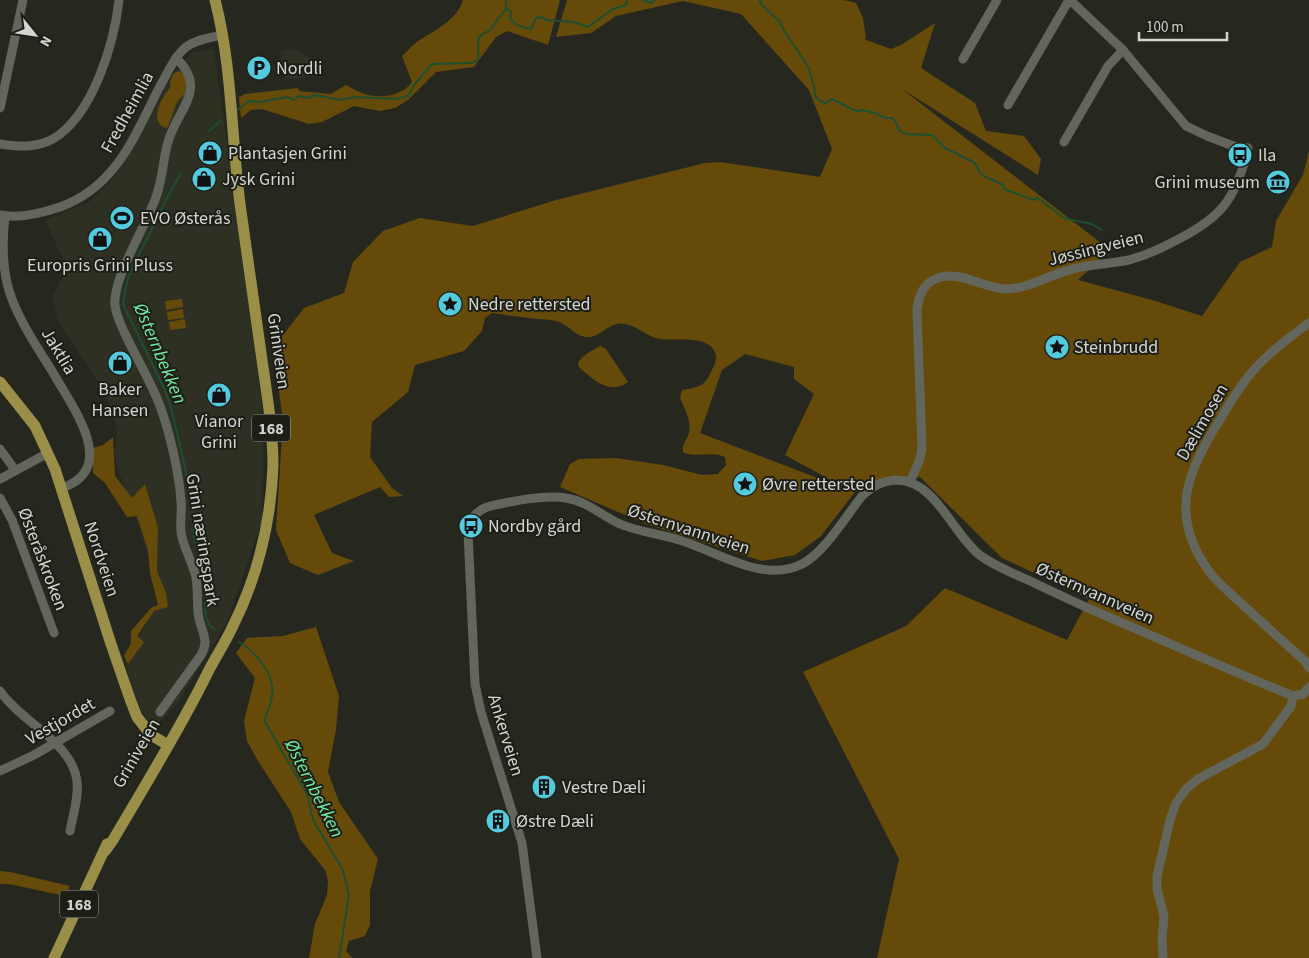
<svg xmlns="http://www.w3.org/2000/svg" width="1309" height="958" font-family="'Source Sans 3',sans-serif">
<rect width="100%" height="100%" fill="#262820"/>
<g fill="#2d3022">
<path d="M294 48 312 59 318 76 285 80 280 51Z"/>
<path d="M214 50 253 333 263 415 262 522 226 624 177 704 159 723 151 728 133 694 125 661 154 609 161 602 153 571 133 509 118 470 115 454 117 430 105 393 58 320 52 296 67 269 45 220 89 202 115 177 134 145 172 75 192 52Z"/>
</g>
<g fill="#664a09" fill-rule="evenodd">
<path d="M463 0H560L548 45 507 31 496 37 474 67 436 72 408 100 395 108 380 111 354 106 322 122 309 124 262 109 251 110 241 118 239 97 245 94 298 88 299 91 331 94 346 85C352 88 358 92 365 94 381 99 402 96 412 82L402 56C407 52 411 46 417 42 434 30 456 22 463 0Z"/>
<path d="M567 0H844L856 3 863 18 866 39 861 38 891 49 901 45 935 23 921 68 975 103 986 131 1024 136 1041 159 1038 175 902 89 1110 250 1078 280 1152 300 1202 316 1240 262 1272 247 1276 221 1303 175 1309 151V958H877L899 859 803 672 906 626 945 588 1067 640 1089 599 1002 558 920 477 855 492 821 536 795 555 762 561 646 524 560 487 570 464 579 459 616 458 663 465 702 475 718 474 726 465 725 457C711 450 696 459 683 452 682 444 687 440 689 433 692 421 684 408 680 398L682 390C694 388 705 387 710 374 712 369 717 362 716 356 712 332 671 343 655 338 642 333 631 321 617 324 607 326 600 336 590 337 575 338 569 324 556 321 550 319 543 320 537 319 522 317 507 315 492 313L485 318 482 331 464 351 415 365 408 392 372 422 370 457 392 488 403 496 389 497 380 487 314 515 332 553 354 561 318 575 290 563 276 530 283 420 273 348 304 308 344 293 353 262 383 231 420 218 473 226 556 200 705 163 720 162 820 177 832 149 809 90 741 14 683 1 616 16 591 33 556 37ZM745 354 794 367V379L814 394 785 455 849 490 700 433 722 370Z"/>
<path d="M179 71 184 75C186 80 187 86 185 92 184 96 180 98 178 101 173 110 171 122 167 128 147 123 162 97 170 88 170 81 171 73 179 71Z"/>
<path d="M182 299 183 307 166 310 165 301Z"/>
<path d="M183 309 184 318 168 320 167 312Z"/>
<path d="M185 319 186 328 170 330 169 322Z"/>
<path d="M600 346 606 349 628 382C610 396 592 379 579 367L578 362 586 354Z"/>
<path d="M113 437 115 476 132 498 145 484 158 528 157 571 166 593 168 607 154 611 137 636 144 642 128 664 124 656 131 643V631L151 608 158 605 150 573 148 550 137 516 127 517 105 483 93 473V448L103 445Z"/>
<path d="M316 627 339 696 336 729 328 772 339 802 378 859 370 891V925L365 936 349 941 346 951 352 958H309L315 924 327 895 328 880 325 870 300 839 291 812 258 761 247 741 244 721 255 678 236 653 247 638 283 636Z"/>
<path d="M0 871 10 872 70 886 65 896 9 884H0Z"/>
</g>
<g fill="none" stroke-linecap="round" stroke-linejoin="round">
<g stroke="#1d4f32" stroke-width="2">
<path d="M642 0 651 3 655 0"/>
<path d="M760 0V3L780 22 783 29 809 68C810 78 816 86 815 96L820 101 826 103 832 99 856 111 863 110 875 113 885 118H892L896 122 899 130 906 134 932 135 945 148 975 163 980 173 986 177 1003 185 1004 189 1033 200 1038 198 1064 218 1092 224 1102 230"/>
<path d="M507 9 511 12 510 18C515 26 522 27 531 29L536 18 542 17 547 20 574 22 588 27 613 9 626 5 627 0"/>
<path d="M237 110 249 101 261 102 287 97 294 100 299 96 308 98 314 95 341 100 354 97 396 99 408 96 414 85 432 64 471 63 477 61C480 53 477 45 479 37L491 29 506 9V0"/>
<path d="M209 131 220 121"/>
<path d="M181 173 167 198 129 275 126 286 123 304 164 388 171 407 187 476 192 506 193 528 195 539 200 553"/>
<path d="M206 589C206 605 201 620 215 630"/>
<path d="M239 642C254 651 270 669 272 686 274 698 268 710 264 720L307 794 313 820 343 870 349 895 339 958"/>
</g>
<g stroke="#63665d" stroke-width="9">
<path d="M963 59 997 0"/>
<path d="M1008 105 1069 0"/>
<path d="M0 108 23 0"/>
<path d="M1064 142 1108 66 1123 50"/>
<path d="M0 144C18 147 36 148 53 139 93 115 114 44 119 0"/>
<path d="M0 215C19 219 42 213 60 207 116 187 134 137 159 88 167 74 174 57 186 47 197 39 210 38 222 35"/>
<path d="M5 216C2 243 2 274 12 299 22 326 40 351 55 376 73 408 119 468 62 488"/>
<path d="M1309 323C1286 340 1264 356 1247 378 1236 392 1227 408 1218 423 1187 472 1170 514 1206 567 1215 582 1231 593 1243 605 1264 624 1284 643 1305 661L1309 668"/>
<path d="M0 449 15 470"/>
<path d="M0 479 48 453"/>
<path d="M910 482 920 459 922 448 917 311C918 297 923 283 938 278 961 270 984 289 1008 289 1030 288 1051 274 1073 269 1091 264 1110 264 1129 260 1143 256 1158 250 1171 243 1220 219 1236 201 1248 148L1236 147 1207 136 1186 126 1123 50 1070 0"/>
<path d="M0 498 12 520 54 633"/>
<path d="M0 691C22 723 72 742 77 781 79 797 73 815 70 831"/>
<path d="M160 712 201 655C211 639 199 629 198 612 197 601 198 589 196 578 193 562 183 548 181 532 180 522 182 511 181 501 179 473 170 433 160 406 151 382 138 361 127 338 122 328 117 317 115 306 112 277 148 224 157 194 163 177 163 159 168 142 177 109 209 90 176 58"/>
<path d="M0 771 34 755 110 711"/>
<path d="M537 958 522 843 481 712 475 684 468 532C470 519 475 512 487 507 507 502 546 494 566 498 587 501 602 516 620 524 639 532 660 534 679 540 717 551 763 584 802 564 824 553 846 516 862 496 872 487 881 481 896 480 936 480 952 534 981 556 995 566 1012 573 1028 580 1051 591 1074 602 1097 612 1162 640 1227 669 1293 696L1303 694 1309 687"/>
<path d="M1163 958 1162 939 1164 916 1157 889V876L1170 820 1176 803 1186 789 1198 779 1263 744 1291 706 1293 696"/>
</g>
<g stroke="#998f48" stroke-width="11">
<path d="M0 382 35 426 55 469 111 644 130 699 137 717 151 735 168 745"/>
<path d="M105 851 113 840C144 787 177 734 205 678 213 661 224 645 232 628 257 578 271 521 273 466 273 430 267 395 262 360 255 310 248 260 241 211 231 141 233 69 215 0"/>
<path d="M54 958 107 844"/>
</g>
</g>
<defs>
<symbol id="parking-disc" viewBox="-11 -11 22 22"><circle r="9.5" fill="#54cade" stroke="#1d1f17"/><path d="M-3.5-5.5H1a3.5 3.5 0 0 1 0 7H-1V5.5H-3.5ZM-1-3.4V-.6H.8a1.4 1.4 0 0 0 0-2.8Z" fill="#111"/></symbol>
<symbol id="shop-disc" viewBox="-11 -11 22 22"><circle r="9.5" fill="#54cade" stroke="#1d1f17"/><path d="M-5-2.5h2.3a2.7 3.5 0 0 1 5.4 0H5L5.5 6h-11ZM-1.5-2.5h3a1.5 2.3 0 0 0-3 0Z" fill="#111"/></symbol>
<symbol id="bus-disc" viewBox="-11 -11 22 22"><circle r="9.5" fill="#54cade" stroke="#1d1f17"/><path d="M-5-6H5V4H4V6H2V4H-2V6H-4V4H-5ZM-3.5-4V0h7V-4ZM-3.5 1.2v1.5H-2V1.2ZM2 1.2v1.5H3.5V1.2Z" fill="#111"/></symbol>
<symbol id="museum-disc" viewBox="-11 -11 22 22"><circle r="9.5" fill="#54cade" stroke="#1d1f17"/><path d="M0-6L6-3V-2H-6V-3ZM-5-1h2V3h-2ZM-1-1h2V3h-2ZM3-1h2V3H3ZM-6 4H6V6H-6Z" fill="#111"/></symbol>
<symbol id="stadium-disc" viewBox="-11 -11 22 22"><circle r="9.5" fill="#54cade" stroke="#1d1f17"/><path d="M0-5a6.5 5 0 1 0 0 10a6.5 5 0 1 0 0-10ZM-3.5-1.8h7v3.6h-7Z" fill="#111"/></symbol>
<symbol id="sight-disc" viewBox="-11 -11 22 22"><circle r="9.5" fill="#54cade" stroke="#1d1f17"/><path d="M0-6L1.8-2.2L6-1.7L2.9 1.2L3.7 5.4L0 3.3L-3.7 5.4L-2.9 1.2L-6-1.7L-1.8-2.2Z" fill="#111"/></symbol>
<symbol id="building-disc" viewBox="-11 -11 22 22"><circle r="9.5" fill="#54cade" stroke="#1d1f17"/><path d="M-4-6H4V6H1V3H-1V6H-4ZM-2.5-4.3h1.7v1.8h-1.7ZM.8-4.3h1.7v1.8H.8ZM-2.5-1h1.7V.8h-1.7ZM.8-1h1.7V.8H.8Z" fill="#111"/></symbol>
</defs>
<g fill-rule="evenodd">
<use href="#parking-disc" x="245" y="54" width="28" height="28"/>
<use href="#shop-disc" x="196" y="139" width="28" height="28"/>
<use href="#bus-disc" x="1226" y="141" width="28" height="28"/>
<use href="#shop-disc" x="190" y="165" width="28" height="28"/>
<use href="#museum-disc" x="1264" y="168" width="28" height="28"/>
<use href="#stadium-disc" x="108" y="204" width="28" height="28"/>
<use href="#shop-disc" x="86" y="225" width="28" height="28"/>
<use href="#sight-disc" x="436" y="290" width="28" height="28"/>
<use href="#sight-disc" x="1043" y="333" width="28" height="28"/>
<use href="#shop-disc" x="106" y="349" width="28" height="28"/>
<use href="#shop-disc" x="205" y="381" width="28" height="28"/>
<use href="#sight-disc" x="731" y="470" width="28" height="28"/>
<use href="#bus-disc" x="457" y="512" width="28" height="28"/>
<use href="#building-disc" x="530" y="773" width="28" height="28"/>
<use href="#building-disc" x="484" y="807" width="28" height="28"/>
</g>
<g text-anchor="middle" stroke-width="4" stroke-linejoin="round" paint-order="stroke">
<g fill="#1d1f17" stroke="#9d9e98" stroke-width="1">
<rect x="252" y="414.5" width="38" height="27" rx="4"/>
<rect x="60" y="890.5" width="38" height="27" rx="4"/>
</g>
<g font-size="16" font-weight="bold" fill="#d4d5d0">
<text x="271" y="434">168</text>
<text x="79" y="910">168</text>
</g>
<g font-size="18" fill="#d4d5d0" stroke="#1d1f17" text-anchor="start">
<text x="276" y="74">Nordli</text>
<text x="228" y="159">Plantasjen Grini</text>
<text x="1258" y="161">Ila</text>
<text x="222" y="185">Jysk Grini</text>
<text x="1260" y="188" text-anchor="end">Grini museum</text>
<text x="140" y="224">EVO Østerås</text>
<text x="100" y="271" text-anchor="middle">Europris Grini Pluss</text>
<text x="468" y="310">Nedre rettersted</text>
<text x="1074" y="353">Steinbrudd</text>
<text x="120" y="395" text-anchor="middle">Baker<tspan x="120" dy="21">Hansen</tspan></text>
<text x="219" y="427" text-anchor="middle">Vianor<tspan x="219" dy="21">Grini</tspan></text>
<text x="762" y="490">Øvre rettersted</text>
<text x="488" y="532">Nordby gård</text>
<text x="562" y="793">Vestre Dæli</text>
<text x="516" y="827">Østre Dæli</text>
</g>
<g font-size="18" fill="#d4d5d0" stroke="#1d1f17">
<text transform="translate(127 112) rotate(-61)" y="6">Fredheimlia</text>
<text transform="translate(1096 248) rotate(-14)" y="6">Jøssingveien</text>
<text transform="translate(59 351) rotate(59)" y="6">Jaktlia</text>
<text transform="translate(279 351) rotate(82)" y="6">Griniveien</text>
<text transform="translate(1202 422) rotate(-60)" y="6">Dælimosen</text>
<text transform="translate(689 529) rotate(18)" y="6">Østernvannveien</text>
<text transform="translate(203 540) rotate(81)" y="6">Grini næringspark</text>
<text transform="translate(43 559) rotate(69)" y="6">Østeråskroken</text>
<text transform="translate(102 559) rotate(72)" y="6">Nordveien</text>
<text transform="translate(1095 593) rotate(24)" y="6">Østernvannveien</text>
<text transform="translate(60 721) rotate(-30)" y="6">Vestjordet</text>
<text transform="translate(506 735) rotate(73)" y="6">Ankerveien</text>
<text transform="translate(136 753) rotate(-60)" y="6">Griniveien</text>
</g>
<g font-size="19" font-style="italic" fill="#70eca2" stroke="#1d1f17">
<text transform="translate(161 353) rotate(67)" y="7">Østernbekken</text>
<text transform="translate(315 788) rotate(63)" y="7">Østernbekken</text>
</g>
</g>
<g transform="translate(35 35) rotate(120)" stroke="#1d1f17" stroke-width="4" paint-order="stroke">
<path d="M0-4L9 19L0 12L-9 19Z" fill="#d4d5d0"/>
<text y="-8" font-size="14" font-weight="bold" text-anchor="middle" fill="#d4d5d0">N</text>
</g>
<path d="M1139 32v8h88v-8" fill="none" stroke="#d4d5d0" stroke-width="2.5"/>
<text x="1146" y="32" font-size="15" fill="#d4d5d0" stroke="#1d1f17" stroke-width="4" paint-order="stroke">100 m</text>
</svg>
